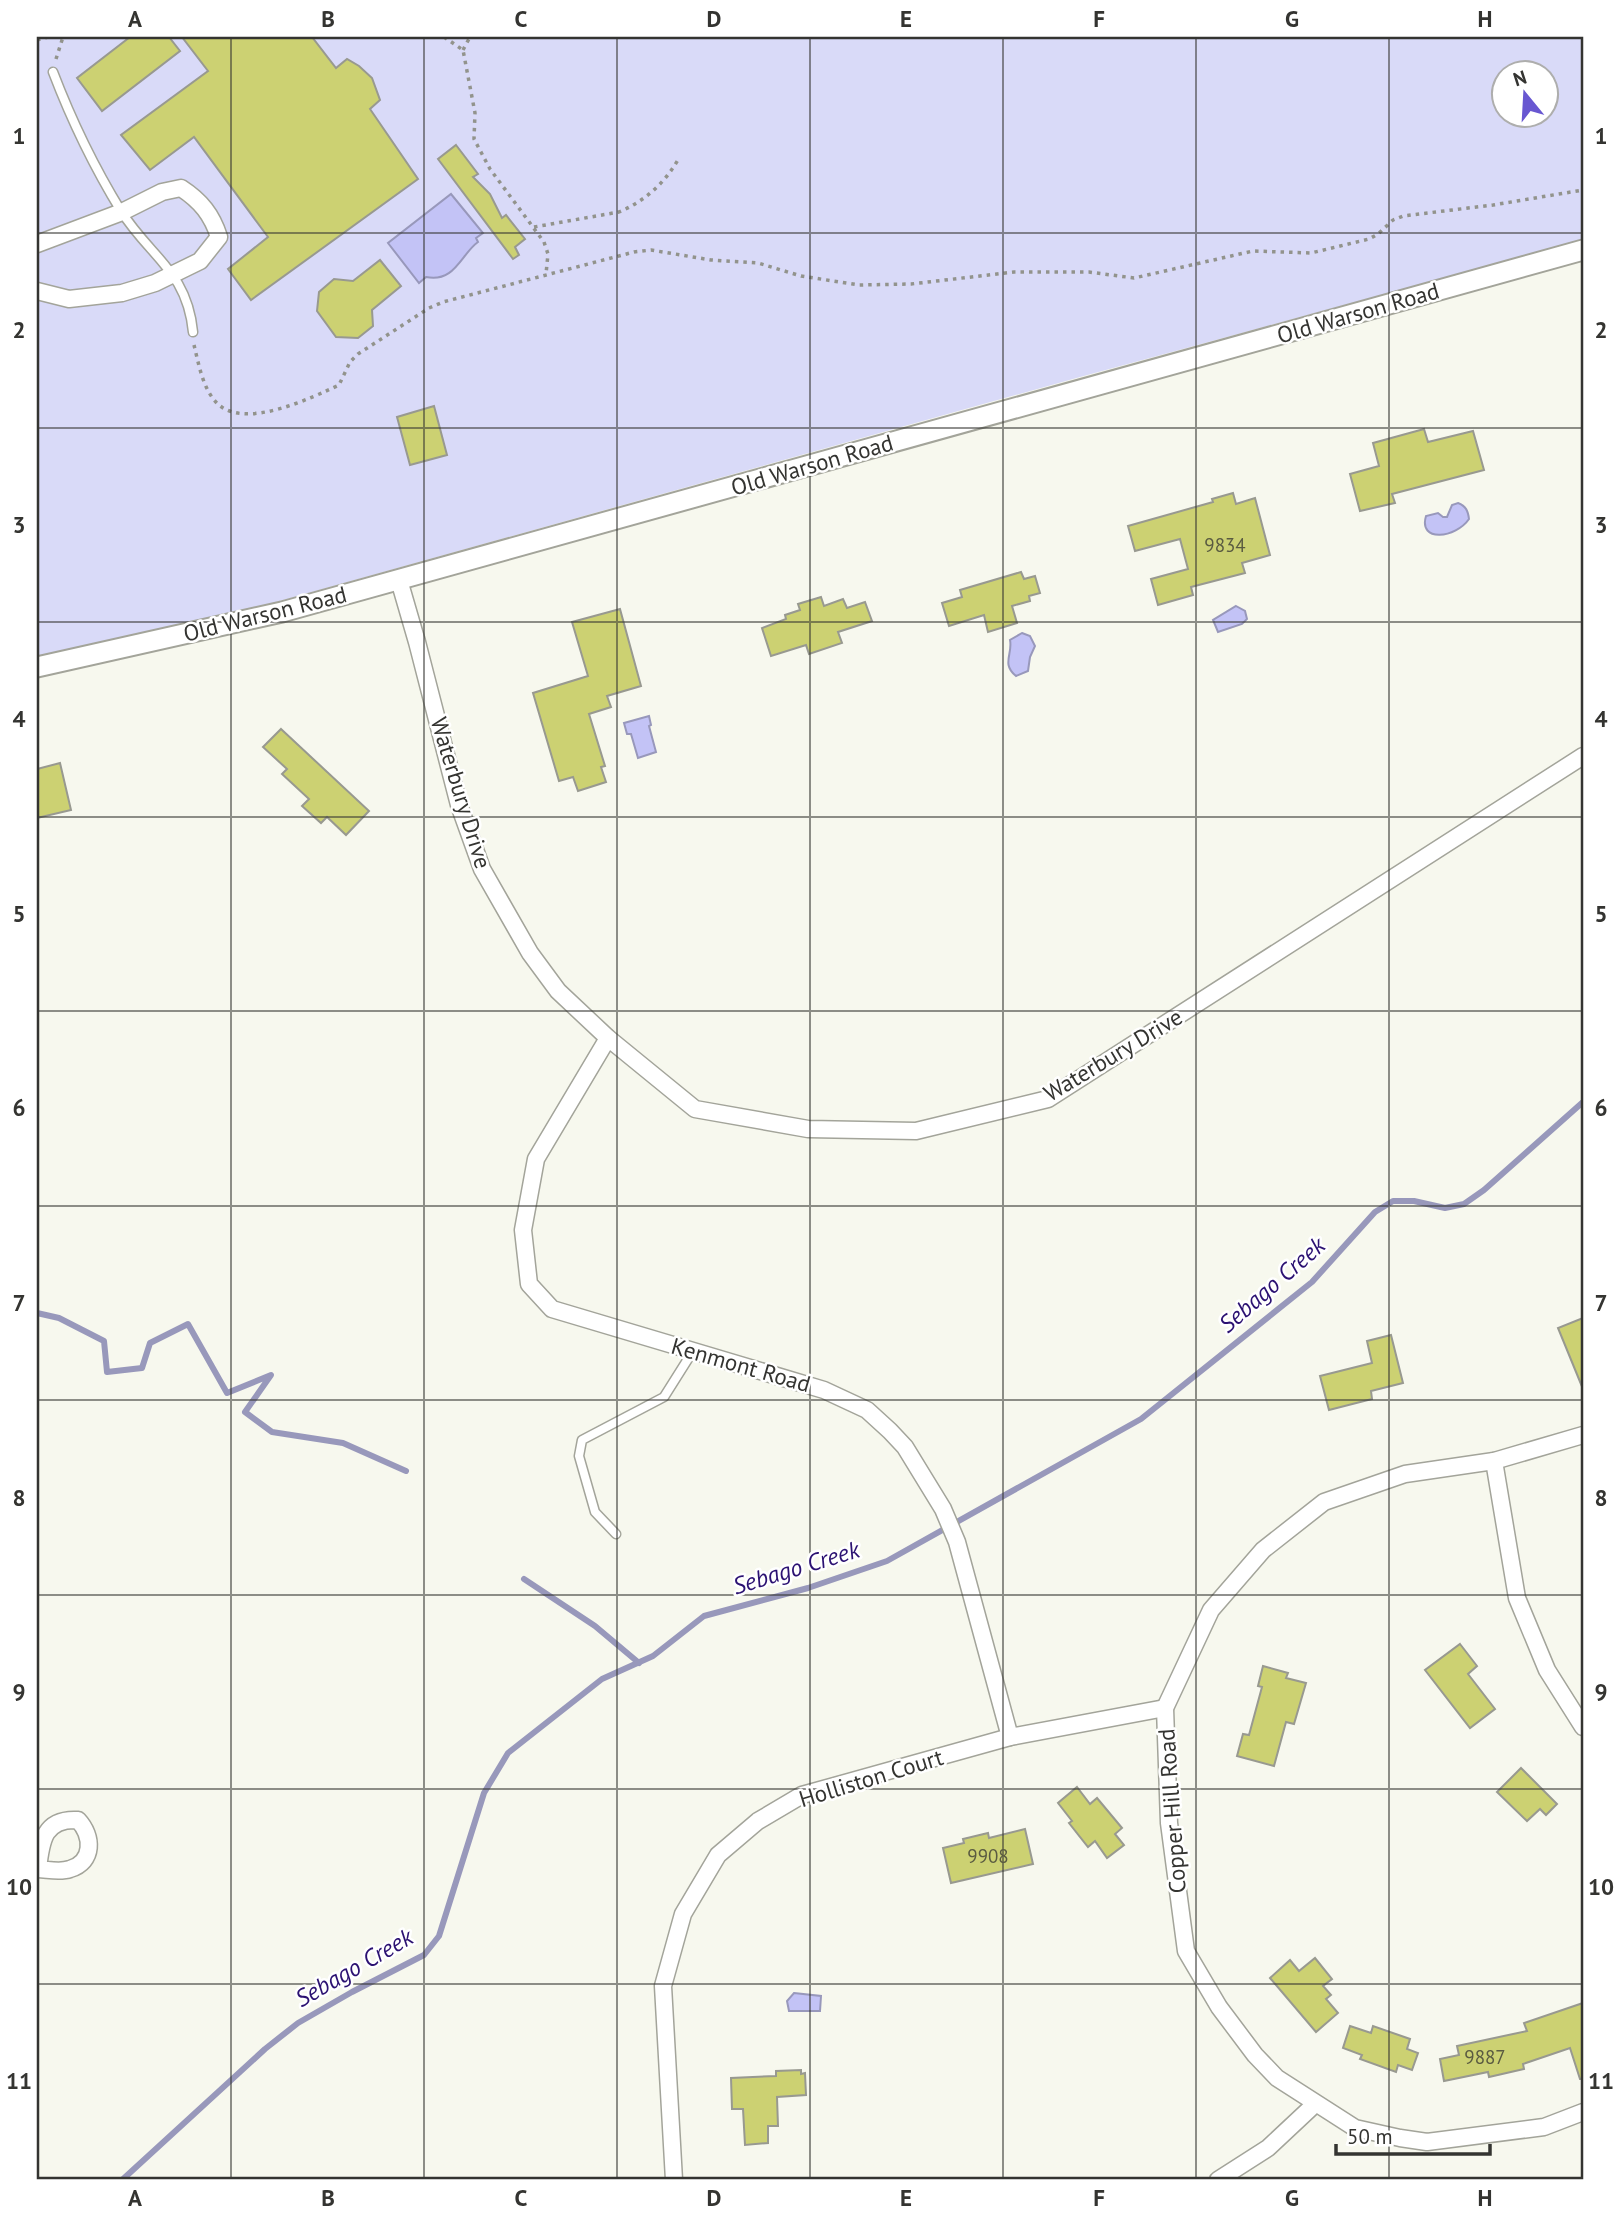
<svg xmlns="http://www.w3.org/2000/svg" width="1620" height="2217" font-family="'PT Sans',sans-serif">
<rect width="100%" height="100%" fill="#f7f8ee"/>
<path fill="#d9daf8" fill-rule="evenodd" d="M37 37H1583V240L1080 377 230 615 37 656ZM1504 74H1546V116H1504Z"/>
<g fill="#c3c3f6" stroke="#9898bb" stroke-width="2">
<path d="M451 194 483 233 476 238 478 242C461 254 455 283 426 277L419 283 388 243Z"/>
<path d="M1458 503C1466 506 1468 511 1469 519 1456 538 1418 543 1426 516L1438 513 1443 517H1447L1452 505Z"/>
<path d="M1236 606 1245 611 1247 619 1242 624 1218 632 1213 620Z"/>
<path d="M1022 633 1030 636 1035 646 1030 657 1028 671 1016 676C1001 664 1013 654 1010 640Z"/>
<path d="M649 716 651 725 649 726 656 752 638 758 631 734H627L624 723Z"/>
<path d="M794 1993 821 1996 820 2011H789L787 2001Z"/>
</g>
<g fill="none" stroke-linecap="round" stroke-linejoin="round">
<g stroke="#9898bb" stroke-width="6">
<path d="M37 1313 59 1318 104 1341 107 1372 142 1368 150 1343 188 1324 227 1393 271 1375 245 1412 272 1432 343 1443 406 1471"/>
<path d="M524 1579 595 1626 639 1663"/>
<path d="M122 2180 265 2049 298 2023 352 1992 424 1955 439 1936 484 1793 508 1753 602 1679 653 1656 704 1616 808 1588 887 1561 1141 1419 1312 1282 1375 1212 1393 1201H1414L1445 1208 1464 1204 1484 1190 1583 1102"/>
</g>
</g>
<g fill="#ccd172" stroke="#989990" stroke-width="2">
<path d="M130 37H169L180 51 102 111 77 78Z"/>
<path d="M182 37H312L336 68 347 59 359 66 372 78 380 100 370 109 418 179 251 300 228 269 268 237 194 137 150 170 121 135 208 71Z"/>
<path d="M456 145 478 174 473 177 490 194 502 218 506 215 525 239 515 247 519 255 513 259 438 159Z"/>
<path d="M380 260 401 286 372 310 373 326 358 338 336 337 317 311 319 292 334 279 353 281Z"/>
<path d="M434 406 447 455 410 465 397 417Z"/>
<path d="M1424 429 1428 442 1473 431 1484 470 1392 494 1395 503 1360 511 1350 474 1379 466 1373 443Z"/>
<path d="M1233 493 1236 504 1255 498 1270 555 1242 563 1245 573 1191 587 1193 595 1158 605 1151 579 1188 569 1180 539 1135 551 1128 526 1213 502 1212 499Z"/>
<path d="M1021 572 1024 579 1035 576 1040 593 1029 596 1030 601 1012 606 1017 623 988 632 984 615 949 626 942 603 962 597 960 590Z"/>
<path d="M821 597 824 606 843 599 847 608 865 602 872 621 838 632 842 643 809 654 806 645 771 656 762 628 786 619 785 615 800 610 798 604Z"/>
<path d="M620 609 641 686 607 696 611 707 589 714 605 766 601 767 606 782 578 791 573 777 559 781 533 693 588 676 572 622Z"/>
<path d="M281 729 369 811 346 835 327 817 321 823 302 806 309 799 282 774 287 769 263 747Z"/>
<path d="M60 763 71 810 37 818V769Z"/>
<path d="M1583 1318V1389L1558 1328Z"/>
<path d="M1391 1335 1403 1383 1371 1391 1372 1399 1329 1410 1320 1376 1372 1363 1367 1341Z"/>
<path d="M1460 1644 1477 1666 1468 1674 1495 1709 1470 1728 1425 1670Z"/>
<path d="M1263 1666 1288 1673 1286 1678 1306 1683 1294 1724 1286 1722 1274 1766 1237 1756 1243 1734 1249 1735 1262 1687 1258 1686Z"/>
<path d="M1521 1768 1557 1804 1546 1815 1540 1809 1527 1821 1497 1792Z"/>
<path d="M1077 1787 1090 1804 1097 1798 1122 1828 1115 1834 1124 1845 1107 1858 1095 1841 1088 1847 1069 1823 1072 1821 1058 1803Z"/>
<path d="M1025 1829 1033 1864 951 1883 943 1848 964 1843 963 1839 988 1833 989 1838Z"/>
<path d="M1315 1958 1332 1979 1323 1986 1331 1995 1326 1999 1338 2013 1316 2032 1270 1978 1290 1960 1299 1971Z"/>
<path d="M1583 2003V2079H1580L1570 2048 1523 2064 1524 2069 1489 2077 1488 2072 1444 2081 1440 2059 1459 2055 1457 2046 1527 2031 1524 2023Z"/>
<path d="M1350 2026 1371 2033 1373 2026 1410 2039 1407 2049 1418 2053 1412 2070 1398 2065 1396 2072 1360 2059 1362 2055 1343 2048Z"/>
<path d="M801 2070V2074L805 2073 806 2095 777 2097 778 2126H768V2143L745 2145 743 2109H732L731 2078 776 2076V2071Z"/>
</g>
<g fill="none" stroke-linecap="round" stroke-linejoin="round">
<defs>
<g id="service">
<path d="M53 72C71 119 94 167 121 211 150 257 187 271 193 332"/>
<path d="M616 1534 595 1512 579 1456 582 1440 664 1397 693 1351"/>
</g>
<g id="minor">
<path d="M37 244 122 212 162 192 181 188C201 201 212 215 219 237L200 261 155 283 122 293 69 299 37 291"/>
<path d="M399 580 417 642 459 805 482 869 530 953 558 991 608 1038 695 1109 808 1129 916 1131 1048 1099 1583 756"/>
<path d="M608 1038 536 1159 523 1230 529 1284 552 1309 824 1390 867 1410 890 1431 905 1447 943 1509 957 1542 1010 1737"/>
<path d="M1583 1435 1494 1461 1405 1474 1324 1502 1263 1550 1211 1610 1165 1708 1169 1823 1186 1951 1219 2007 1255 2055 1277 2078 1355 2128 1400 2138 1427 2142 1544 2127 1583 2112"/>
<path d="M1494 1461 1517 1598 1547 1670 1583 1727"/>
<path d="M37 1869C47 1869 59 1873 70 1869 94 1862 93 1836 78 1820 44 1818 41 1841 38 1869"/>
<path d="M674 2180 663 1986 683 1914 718 1855 758 1821 802 1795 1010 1737 1165 1708"/>
<path d="M1218 2180 1268 2148 1315 2104"/>
</g>
<path id="tertiary" d="M37 667 282 612 1583 250"/>
</defs>
<use href="#service" stroke="#a3a49a" stroke-width="11"/>
<use href="#minor" stroke="#a3a49a" stroke-width="19"/>
<use href="#tertiary" stroke="#a3a49a" stroke-width="23"/>
<g stroke="#92938c" stroke-width="3.5" stroke-dasharray="3.5 5" stroke-linecap="butt">
<path d="M444 37 463 50 475 113 474 139 490 169 544 242 548 254 546 274"/>
<path d="M37 40 48 37"/>
<path d="M463 50 470 37"/>
<path d="M56 59 63 37"/>
<path d="M534 227 619 212C645 201 665 183 679 158"/>
<path d="M194 345C199 365 203 391 219 405 247 429 311 398 339 385L350 362 358 354 429 308 443 302 634 252 651 250 711 260 758 263 801 276 859 285 911 284 1014 272H1089L1134 278 1253 251 1311 253 1369 239 1378 234 1393 220 1403 216 1493 205 1583 190"/>
</g>
<use href="#service" stroke="#fff" stroke-width="8"/>
<use href="#minor" stroke="#fff" stroke-width="16"/>
<use href="#tertiary" stroke="#fff" stroke-width="19"/>
</g>
<path fill="none" stroke="#343431" stroke-width="2" stroke-opacity="0.55" d="M231 37V2180M424 37V2180M617 37V2180M810 37V2180M1003 37V2180M1196 37V2180M1389 37V2180M37 233H1583M37 428H1583M37 622H1583M37 817H1583M37 1011H1583M37 1206H1583M37 1400H1583M37 1595H1583M37 1789H1583M37 1984H1583"/>
<g text-anchor="middle" stroke-width="5" stroke-linejoin="round" paint-order="stroke">
<g font-size="19" fill="#5a5b41">
<text x="1225" y="552">9834</text>
<text x="988" y="1863">9908</text>
<text x="1485" y="2064">9887</text>
</g>
<g font-size="23" fill="#343431" stroke="#fff">
<text transform="translate(1358 313) rotate(-16)" y="8">Old Warson Road</text>
<text transform="translate(812 465) rotate(-16)" y="8">Old Warson Road</text>
<text transform="translate(265 614) rotate(-14)" y="8">Old Warson Road</text>
<text transform="translate(461 793) rotate(73)" y="8">Waterbury Drive</text>
<text transform="translate(1113 1055) rotate(-31)" y="8">Waterbury Drive</text>
<text transform="translate(741 1365) rotate(16)" y="8">Kenmont Road</text>
<text transform="translate(871 1778) rotate(-17)" y="8">Holliston Court</text>
<text transform="translate(1172 1811) rotate(-94)" y="8">Copper Hill Road</text>
</g>
<g font-size="24" font-style="italic" fill="#2b1172" stroke="#fff">
<text transform="translate(1272 1285) rotate(-41)" y="8">Sebago Creek</text>
<text transform="translate(796 1568) rotate(-17)" y="8">Sebago Creek</text>
<text transform="translate(354 1968) rotate(-30)" y="8">Sebago Creek</text>
</g>
</g>
<rect width="1620" height="2217" fill="none" stroke="#ffffff" stroke-width="77"/>
<g transform="translate(1525 94) rotate(342)"><circle r="33" fill="#ffffff" stroke="#aeaead" stroke-width="2"/>
<path d="M0-5L12 26L0 18L-12 26Z" fill="#6857d1"/>
<text y="-10" font-size="19" font-weight="bold" text-anchor="middle" fill="#343431">N</text>
</g>
<path d="M1336 2144v10h154v-10" fill="none" stroke="#343431" stroke-width="3.5"/>
<text x="1347" y="2144" font-size="21" fill="#343431" stroke="#ffffff" stroke-width="5" paint-order="stroke">50 m</text>
<rect x="38" y="38" width="1544" height="2140" fill="none" stroke="#343431" stroke-width="2.5"/>
<g font-size="23" text-anchor="middle" font-weight="bold" fill="#343431">
<text x="135" y="27">A</text>
<text x="328" y="27">B</text>
<text x="521" y="27">C</text>
<text x="714" y="27">D</text>
<text x="906" y="27">E</text>
<text x="1099" y="27">F</text>
<text x="1292" y="27">G</text>
<text x="1485" y="27">H</text>
<text x="19" y="144">1</text>
<text x="1601" y="144">1</text>
<text x="19" y="338">2</text>
<text x="1601" y="338">2</text>
<text x="19" y="533">3</text>
<text x="1601" y="533">3</text>
<text x="19" y="727">4</text>
<text x="1601" y="727">4</text>
<text x="19" y="922">5</text>
<text x="1601" y="922">5</text>
<text x="19" y="1116">6</text>
<text x="1601" y="1116">6</text>
<text x="19" y="1311">7</text>
<text x="1601" y="1311">7</text>
<text x="19" y="1506">8</text>
<text x="1601" y="1506">8</text>
<text x="19" y="1700">9</text>
<text x="1601" y="1700">9</text>
<text x="19" y="1895">10</text>
<text x="1601" y="1895">10</text>
<text x="19" y="2089">11</text>
<text x="1601" y="2089">11</text>
<text x="135" y="2206">A</text>
<text x="328" y="2206">B</text>
<text x="521" y="2206">C</text>
<text x="714" y="2206">D</text>
<text x="906" y="2206">E</text>
<text x="1099" y="2206">F</text>
<text x="1292" y="2206">G</text>
<text x="1485" y="2206">H</text>
</g>
</svg>
